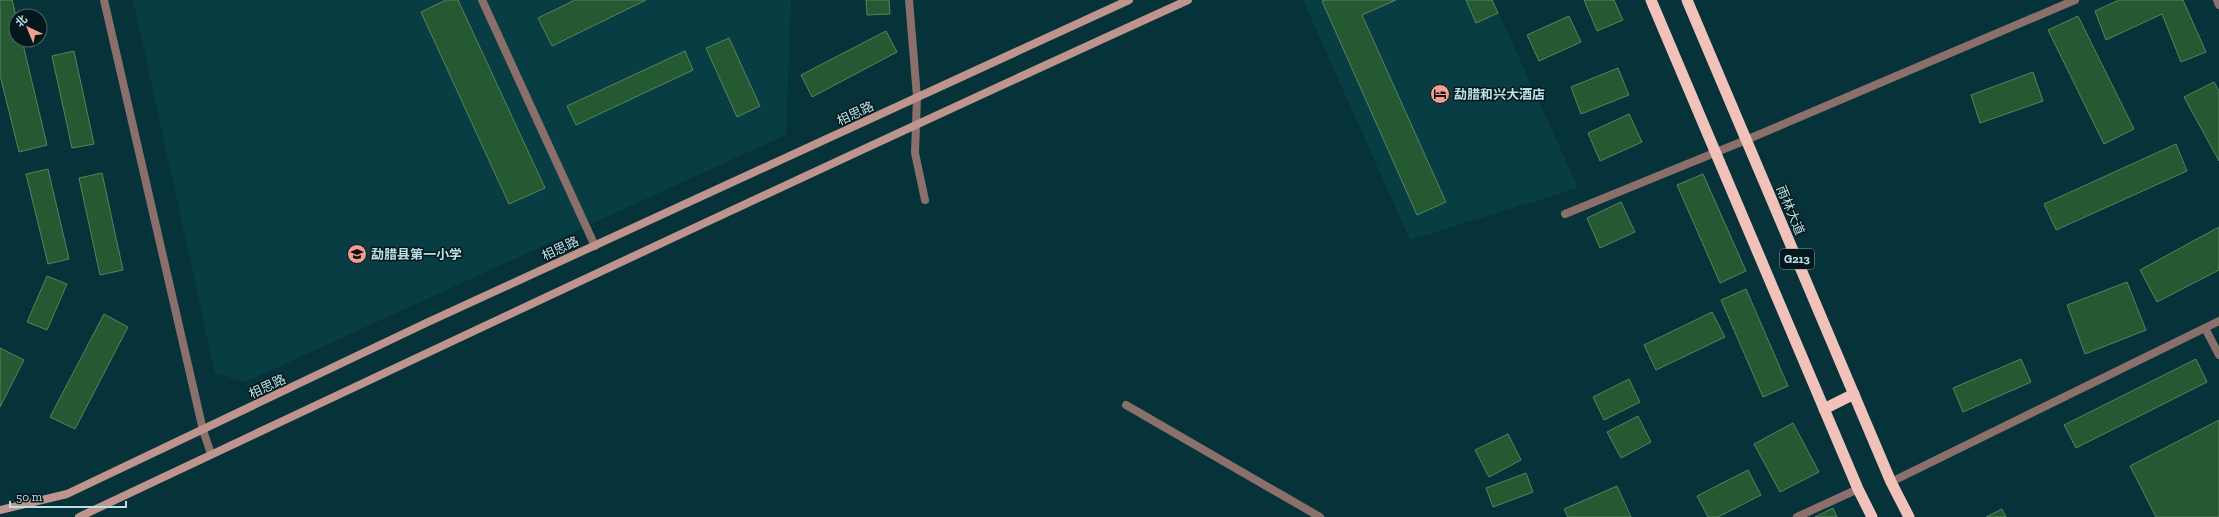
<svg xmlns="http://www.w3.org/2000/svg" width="2219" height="517" font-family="'Zilla Slab','Noto Sans SC',serif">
<rect width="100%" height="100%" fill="#063239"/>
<g fill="#093d44">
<path d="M133 0H791L786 135 245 382 215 373Z"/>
<path d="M1303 0H1493L1578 188 1410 240Z"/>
</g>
<g fill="#245931" stroke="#56845e">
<path d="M0 0H12L16 16V40H22L47 145 19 152 0 75Z"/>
<path d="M446 0H458L545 188 509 204 421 12Z"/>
<path d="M575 0H646L552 46 538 18Z"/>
<path d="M866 0H889L890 14 867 15Z"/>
<path d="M1325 0H1396L1362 15 1446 202 1417 215 1322 1Z"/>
<path d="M1466 0H1492L1498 13 1476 23Z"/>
<path d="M1584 0H1614L1623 20 1597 31Z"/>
<path d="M2119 0H2183L2206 52 2181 62 2162 14 2106 40 2095 11Z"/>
<path d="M1569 16 1581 42 1539 61 1527 35Z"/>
<path d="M2078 16 2134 129 2104 144 2048 30Z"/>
<path d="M886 31 897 52 812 97 801 75Z"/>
<path d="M729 38 760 106 737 117 706 48Z"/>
<path d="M74 51 94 144 72 148 52 56Z"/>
<path d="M685 51 693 70 576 125 567 106Z"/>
<path d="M1618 68 1629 95 1581 114 1571 87Z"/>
<path d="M2033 72 2043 101 1980 123 1971 95Z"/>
<path d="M2214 82 2219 91V161L2184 97Z"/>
<path d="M1629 114 1642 142 1600 161 1588 133Z"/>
<path d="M2176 144 2187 171 2056 230 2044 204Z"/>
<path d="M48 169 69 259 48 264 26 174Z"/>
<path d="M102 173 123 270 100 275 79 178Z"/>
<path d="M1703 174 1746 271 1720 283 1677 185Z"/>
<path d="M1621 202 1635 232 1600 248 1587 218Z"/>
<path d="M2219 227V270L2157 302 2140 270Z"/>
<path d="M47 276 67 284 47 330 27 322Z"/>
<path d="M2127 282 2146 330 2085 354 2067 305Z"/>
<path d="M1746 289 1788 386 1763 397 1721 300Z"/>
<path d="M1712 312 1725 337 1656 370 1644 345Z"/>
<path d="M104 314 128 327 75 429 50 417Z"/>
<path d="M0 348 24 360 0 407Z"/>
<path d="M2021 359 2031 382 1963 412 1953 388Z"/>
<path d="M2196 359 2207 382 2076 448 2064 425Z"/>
<path d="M1629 379 1640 402 1604 420 1593 397Z"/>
<path d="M1638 416 1651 442 1621 458 1607 432Z"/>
<path d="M2219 420V517H2156L2130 466Z"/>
<path d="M1793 423 1819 472 1780 492 1754 444Z"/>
<path d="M1508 434 1521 460 1489 477 1475 450Z"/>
<path d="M1748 470 1761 495 1718 517H1708L1697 496Z"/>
<path d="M1526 473 1533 492 1493 507 1486 488Z"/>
<path d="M1617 486 1631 517H1568L1564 509Z"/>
<path d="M1833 508 1837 517H1815Z"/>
<path d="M2002 509 2006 517H1986Z"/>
</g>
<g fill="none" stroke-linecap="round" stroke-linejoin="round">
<g stroke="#8a6f6a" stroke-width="8">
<path d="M482 0 595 246"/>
<path d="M909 0 917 97 915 153 925 200"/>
<path d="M1565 214 1746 140 2075 0"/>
<path d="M2205 328 2219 355"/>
<path d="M1126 405 1320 517"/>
<path d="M1891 482 2219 321"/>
<path d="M1797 517 1858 489"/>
</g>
<g stroke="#8a6f6a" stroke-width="8">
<path d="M104 0 203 430 211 454"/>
<path d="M2217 0 2219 5"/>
</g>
<g stroke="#bf948d" stroke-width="8">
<path d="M0 510 67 494 426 323 1129 0"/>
<path d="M79 517C448 343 817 169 1188 0"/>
</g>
<g stroke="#f2c2ba" stroke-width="11">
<path d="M1651 0 1858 489 1872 517"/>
<path d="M1687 0 1891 482 1909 517"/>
<path d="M1824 409 1854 394"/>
</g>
</g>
<defs>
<symbol id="hotel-disc" viewBox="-11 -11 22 22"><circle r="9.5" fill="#f59d8f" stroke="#02181c"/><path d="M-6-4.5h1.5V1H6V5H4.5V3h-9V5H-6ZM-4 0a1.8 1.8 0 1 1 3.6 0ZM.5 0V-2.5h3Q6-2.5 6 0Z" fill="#111"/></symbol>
<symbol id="school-disc" viewBox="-11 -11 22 22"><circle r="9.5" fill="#f59d8f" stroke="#02181c"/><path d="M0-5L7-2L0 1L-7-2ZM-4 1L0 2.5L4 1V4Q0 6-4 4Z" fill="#111"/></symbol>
</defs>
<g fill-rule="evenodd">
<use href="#hotel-disc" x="1429" y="83" width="22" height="22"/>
<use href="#school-disc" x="346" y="243" width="22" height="22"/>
</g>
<g text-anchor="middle" stroke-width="3" stroke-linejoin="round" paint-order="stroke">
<rect fill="#02181c" stroke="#84a4a9" stroke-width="1" x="1780" y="249" width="34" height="20" rx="3"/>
<g font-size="12" font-weight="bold" fill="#bce0e6">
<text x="1797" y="263">G213</text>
</g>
<g font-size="13" font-weight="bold" fill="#bce0e6" stroke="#02181c" text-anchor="start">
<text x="1454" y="99">勐腊和兴大酒店</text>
<text x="371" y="259">勐腊县第一小学</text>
</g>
<g font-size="13" fill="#bce0e6" stroke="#02181c">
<text transform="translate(855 113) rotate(-25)" y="5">相思路</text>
<text transform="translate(1791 210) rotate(67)" y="5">雨林大道</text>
<text transform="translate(560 248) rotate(-25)" y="5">相思路</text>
<text transform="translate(267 386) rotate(-25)" y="5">相思路</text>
</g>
</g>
<g transform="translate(28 28) rotate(316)"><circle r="19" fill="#02181c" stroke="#4c686d"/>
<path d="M0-3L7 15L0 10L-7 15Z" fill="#f59d8f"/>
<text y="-6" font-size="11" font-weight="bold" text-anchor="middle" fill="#bce0e6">北</text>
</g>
<path d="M10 501v6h116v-6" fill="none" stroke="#bce0e6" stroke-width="2"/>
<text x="16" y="501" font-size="12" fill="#bce0e6" stroke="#02181c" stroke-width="3" paint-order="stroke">50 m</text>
</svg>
